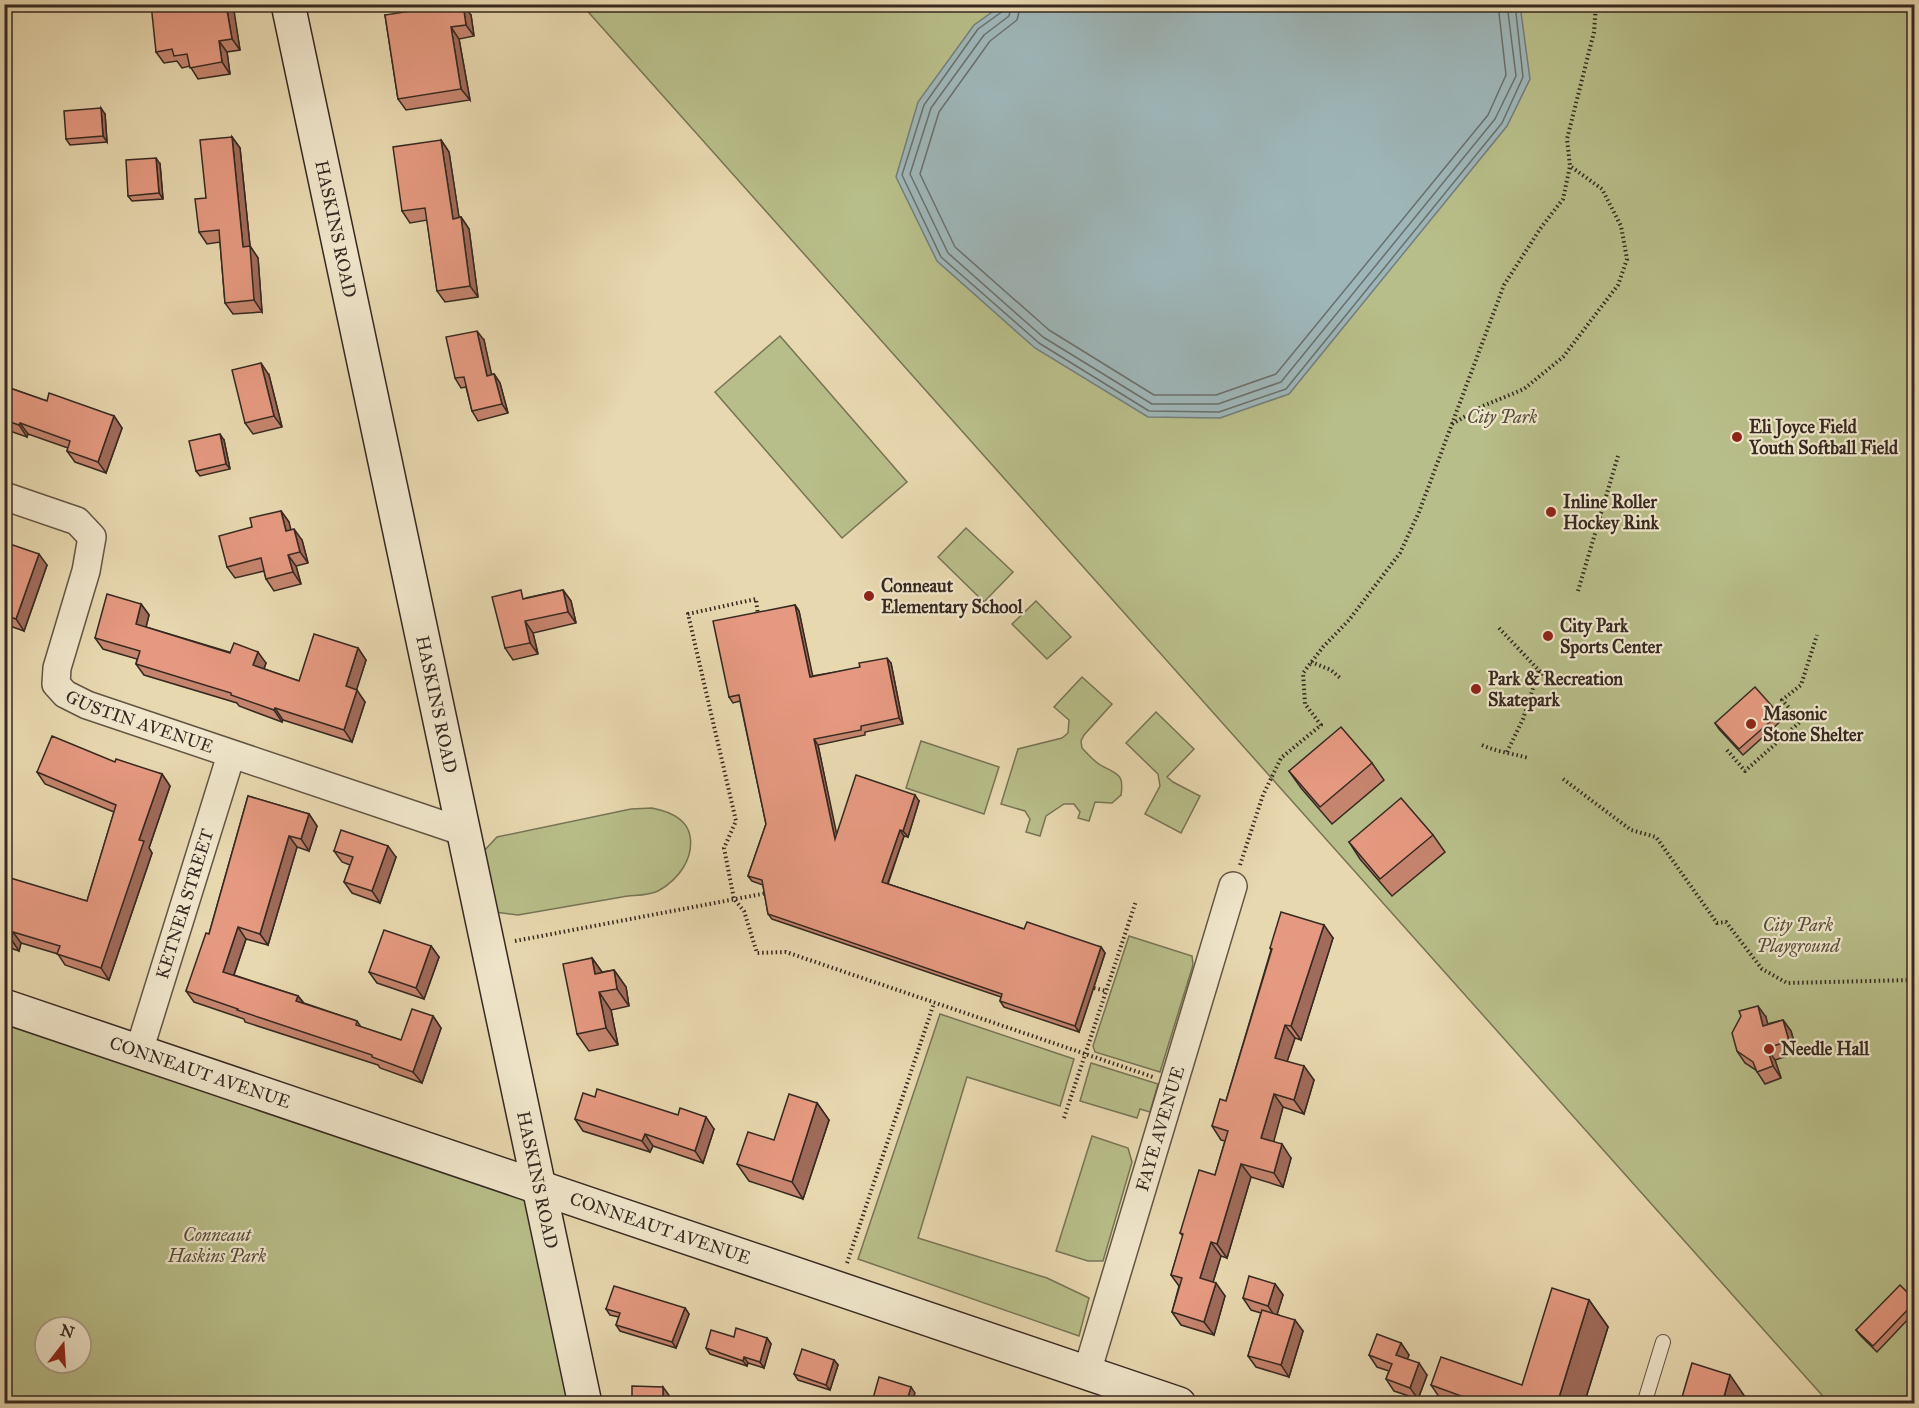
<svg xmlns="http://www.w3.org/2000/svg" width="1919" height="1408" font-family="'IM FELL Great Primer',serif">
<rect width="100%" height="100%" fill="#e8d8af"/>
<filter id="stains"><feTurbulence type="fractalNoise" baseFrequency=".00333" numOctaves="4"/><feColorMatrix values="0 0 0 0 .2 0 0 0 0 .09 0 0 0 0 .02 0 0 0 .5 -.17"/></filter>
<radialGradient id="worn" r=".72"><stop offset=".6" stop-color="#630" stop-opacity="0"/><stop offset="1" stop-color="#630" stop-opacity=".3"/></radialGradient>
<g fill="#b8be89" stroke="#777455" stroke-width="1.5" fill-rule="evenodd">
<path d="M582 5H1914V1403H1829Z"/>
<path d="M780 336 907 482 842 538 715 392Z"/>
<path d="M966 528 1013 572 984 602 938 557Z"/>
<path d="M1036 601 1071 637 1047 659 1012 624Z"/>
<path d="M1082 677 1112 704 1084 735 1081 741 1082 748C1088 754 1096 764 1104 767 1119 774 1124 776 1121 795L1112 803 1095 802 1089 821 1078 818 1080 812 1074 804H1064L1046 816 1040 836 1026 832 1030 819 1025 811 1001 804 1018 749 1062 738 1068 733 1069 720 1054 707Z"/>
<path d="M1156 712 1194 749 1167 777 1173 782 1200 796 1181 833 1145 814 1160 786 1158 774 1126 743Z"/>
<path d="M921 741 999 767 984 814 906 788Z"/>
<path d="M652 808C667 811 687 818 690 836 694 859 678 880 658 891 648 896 632 895 622 897 587 903 552 909 518 915L495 912 482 853 497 837 631 809Z"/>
<path d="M1129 936 1192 956 1193 965 1160 1072 1095 1052 1093 1046Z"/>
<path d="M5 1006 539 1188 585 1404H5ZM45 1327H81V1363H45Z"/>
<path d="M940 1014 1074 1059 1060 1106 967 1077 918 1238 1047 1278 1089 1298 1079 1336 858 1259Z"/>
<path d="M1091 1063 1158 1084 1150 1112 1140 1109 1137 1118 1080 1101Z"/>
<path d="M1092 1136 1128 1148 1132 1162 1103 1261H1088L1056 1251Z"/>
</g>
<path fill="#9eb6b8" stroke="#747e7c" stroke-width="1.5" d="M1002 5H1520L1530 79 1507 126 1289 394 1220 418 1148 417 1035 348 937 261 896 177 918 102 974 25Z"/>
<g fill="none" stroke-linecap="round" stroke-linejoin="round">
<g stroke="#6a706c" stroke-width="1.5">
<path d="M1005 4 1003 11 978 29 924 105 902 175 941 257 1039 343 1149 411 1219 412 1286 389 1502 123 1523 77 1515 4"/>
<path d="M1012 4 1009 16 984 35 931 108 910 174 948 253 1043 337 1152 404H1218L1281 382 1495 119 1516 76 1507 4"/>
<path d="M1021 4 1017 20 990 41 939 112 920 174 955 247 1049 330 1154 395H1216L1276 374 1488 115 1506 75 1498 4"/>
</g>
<defs>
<path id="lane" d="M1644 1404 1663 1342"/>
<g id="street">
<path id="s1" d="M4 496 77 521 92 537 86 571 57 668 56 684 65 694 87 705 464 832"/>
<path id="s2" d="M139 1051 231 755"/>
<path id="s3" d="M1087 1372 1233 886"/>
</g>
<g id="secondary">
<path id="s4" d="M288 4 585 1404"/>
<path id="s5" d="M4 1006 1179 1404"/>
</g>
</defs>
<use href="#lane" stroke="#625544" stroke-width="16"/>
<use href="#street" stroke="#625544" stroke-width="30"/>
<use href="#secondary" stroke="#362921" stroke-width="36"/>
<g stroke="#362921" stroke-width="4" stroke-dasharray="1.5 3" stroke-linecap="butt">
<path d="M1452 424 1483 406 1524 389 1563 357 1618 285 1627 259 1621 226 1602 189 1570 166"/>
<path d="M1578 591 1618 456"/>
<path d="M758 616 756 599 688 614 736 821 724 848 734 899 744 911 757 953 786 952 1153 1077"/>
<path d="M1499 628 1546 678"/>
<path d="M1311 662 1331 670 1340 678"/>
<path d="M1482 745C1497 752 1511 753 1528 758"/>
<path d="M1727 750 1745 771 1801 721 1782 700 1801 685 1817 635"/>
<path d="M1507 752 1523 719 1539 670"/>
<path d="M1563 779 1631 830 1656 837 1717 923 1726 922 1762 969 1787 983 1914 980"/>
<path d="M1240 865 1263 795 1281 758 1321 725 1305 704 1303 673 1323 647 1349 620 1400 553 1419 512 1504 285 1540 229 1563 199 1570 166 1567 139 1594 32 1596 4"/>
<path d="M515 941 767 893"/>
<path d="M1094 988 1106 991"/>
<path d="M1064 1118 1136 901"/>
<path d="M847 1263 934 1003"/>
</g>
<use href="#lane" stroke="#f0e6cb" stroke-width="14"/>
<use href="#street" stroke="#f0e6cb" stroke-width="27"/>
<use href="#secondary" stroke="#f0e6cb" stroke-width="33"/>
</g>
<g fill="#c5846e" stroke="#362921" stroke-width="1.5">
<path d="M234 14 240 50 227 52 230 74 198 79 190 66 182 68 177 61 164 63 156 52Z"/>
<path d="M385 15H471L474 36 459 39 470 100 406 110 398 99Z"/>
<path d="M105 114 107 142 70 145 66 139Z"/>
<path d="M232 137 240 148 250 246 258 258 262 312 233 314 225 303 220 242 207 244 199 232 206 198Z"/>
<path d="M441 140 449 152 459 218 461 217 469 229 478 297 445 302 437 291 427 220 410 223 402 211Z"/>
<path d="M160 164 163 199 132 201 128 196Z"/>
<path d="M484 340 491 375 494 374 500 383 508 413 478 421 472 411 466 387 461 388 455 378Z"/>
<path d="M269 375 282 427 253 434 245 423Z"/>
<path d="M4 386 47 401 114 416 122 428 106 473 75 462 67 451 68 448 28 434 27 437 4 429Z"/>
<path d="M224 440 230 469 200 476 196 471Z"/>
<path d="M281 511 289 522 290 530 302 540 308 563 296 566 301 584 274 591 266 579 264 571 235 578 227 567 252 527Z"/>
<path d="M4 542 47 565 24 631 4 624Z"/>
<path d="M563 590 571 601 576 623 533 633 538 654 513 660 505 648 526 598Z"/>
<path d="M141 604 149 615 146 627 266 663 264 669 299 681 358 648 366 660 356 690 365 702 352 742 283 720 282 722 239 706 237 703 144 675 136 664 137 659 103 649 95 638Z"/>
<path d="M795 605 799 611 812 676 891 663 903 724 865 732V735L818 745 836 834 919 801 908 837 904 836 888 884 1024 929 1101 947 1105 953 1079 1032 1004 1007 1000 1001 1001 997 772 919 768 914 763 885 752 881 748 876 766 824 740 701 733 703 729 697Z"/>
<path d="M1779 714 1783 719 1743 755 1719 729 1715 723Z"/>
<path d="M115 762 162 774 170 786 149 848 152 853 109 980 65 965 58 954 21 943 19 951 4 946V879L87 901 114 812 45 784 37 772Z"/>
<path d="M1372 763 1384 780 1332 824 1301 788 1289 771Z"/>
<path d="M248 796 309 814 317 826 309 851 297 847 268 945 246 939 234 975 298 996 304 1003 357 1021 361 1027 401 1040 433 1016 441 1028 422 1083 380 1068 378 1065 245 1022 244 1019 194 1002 186 991 209 934Z"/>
<path d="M1433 835 1445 852 1392 896 1360 859 1349 842Z"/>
<path d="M334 851 396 857 380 903 352 893 344 882 350 865 342 862Z"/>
<path d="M1333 938 1301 1040 1295 1038 1287 1061 1314 1080 1304 1114 1283 1107 1273 1142 1291 1158 1283 1187 1251 1177 1227 1258 1221 1256 1213 1282 1225 1296 1214 1335 1181 1325 1172 1312 1179 1286 1171 1275 1183 1236 1180 1233 1215 1175 1225 1141 1221 1140 1212 1126 1226 1101 1271 950 1270 948Z"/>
<path d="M431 946 439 957 424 999 377 983 369 972Z"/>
<path d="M592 958 602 972 614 970 626 987 629 1006 611 1010 618 1045 589 1051 577 1034Z"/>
<path d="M1766 1017 1767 1024 1783 1020 1791 1031 1797 1053 1775 1060 1781 1078 1765 1084 1756 1070 1745 1063 1737 1051Z"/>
<path d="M595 1097 678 1115 714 1129 703 1163 653 1146 650 1152 583 1131 575 1119Z"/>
<path d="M817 1103 829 1120 803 1199 749 1181 737 1164 774 1140Z"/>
<path d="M1275 1284 1283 1295 1277 1314 1303 1331 1289 1377 1256 1367 1248 1356 1261 1313 1251 1310 1243 1298Z"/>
<path d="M1914 1299V1313L1877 1352 1860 1335 1856 1330Z"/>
<path d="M1589 1300 1608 1327 1584 1404H1444L1431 1385H1522Z"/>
<path d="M685 1308 689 1314 676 1348 620 1331 616 1325 619 1317 610 1315 606 1309Z"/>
<path d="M767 1338 771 1344 764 1368 748 1363 747 1366 710 1354 706 1348Z"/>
<path d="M1401 1343 1409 1355 1407 1359 1427 1375 1418 1399 1394 1391 1386 1379 1389 1371 1377 1367 1369 1355Z"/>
<path d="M834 1360 838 1365 830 1390 798 1380 794 1374Z"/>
</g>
<g fill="#a06b5a" stroke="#362921" stroke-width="1.5">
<path d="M226 4H233L240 50 232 39Z"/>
<path d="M463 4 471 15 474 36 466 25Z"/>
<path d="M451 27 459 39 470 100 461 89Z"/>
<path d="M219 41 227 52 230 74 222 62Z"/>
<path d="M101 108 105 114 107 142 103 136Z"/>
<path d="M232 137 240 148 250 246 258 258 262 312 254 300 243 247Z"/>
<path d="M441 140 449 152 461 230 453 219Z"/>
<path d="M156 158 160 164 163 199 159 193Z"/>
<path d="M461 217 469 229 478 297 470 286Z"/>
<path d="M477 331 484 340 494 385 487 376Z"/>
<path d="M261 363 269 375 282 427 274 416Z"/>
<path d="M4 366 7 370 4 378Z"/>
<path d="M494 374 500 383 508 413 502 404Z"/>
<path d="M114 416 122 428 106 473 98 462Z"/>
<path d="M20 423 28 434 27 437 19 425Z"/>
<path d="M220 434 224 440 230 469 226 464Z"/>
<path d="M281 511 289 522 294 542 286 531Z"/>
<path d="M294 529 302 540 308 563 300 552Z"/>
<path d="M39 554 47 565 24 631 16 619Z"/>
<path d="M288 555 296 566 301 584 293 572Z"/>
<path d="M563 590 571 601 576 623 568 612Z"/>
<path d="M141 604 149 615 144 635 136 624Z"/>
<path d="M795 605 799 611 814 682 810 677Z"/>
<path d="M525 621 533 633 538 654 530 643Z"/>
<path d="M358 648 366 660 354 698 346 686Z"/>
<path d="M258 652 266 663 261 676 253 665Z"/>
<path d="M887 658 891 663 903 724 899 718Z"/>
<path d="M357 690 365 702 352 742 344 730Z"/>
<path d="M275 708 283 720 282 722 274 710Z"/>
<path d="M814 739 818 745 839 845 835 839Z"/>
<path d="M162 774 170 786 149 848 152 853 109 980 101 968 139 840Z"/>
<path d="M915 795 919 801 908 837 903 831Z"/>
<path d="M309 814 317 826 309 851 301 839Z"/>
<path d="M900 830 904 836 886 888 882 882Z"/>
<path d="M289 836 297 847 268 945 260 934Z"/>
<path d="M388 846 396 857 380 903 372 891Z"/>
<path d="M1324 925 1333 938 1301 1040 1291 1026Z"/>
<path d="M238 927 246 939 231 983 223 972Z"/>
<path d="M13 932 21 943 19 951 11 939Z"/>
<path d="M431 946 439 957 424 999 416 988Z"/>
<path d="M1101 947 1105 953 1079 1032 1075 1026Z"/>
<path d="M592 958 604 975 595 974Z"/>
<path d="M614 970 626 987 629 1006 617 989Z"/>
<path d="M599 992 611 1010 618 1045 606 1028Z"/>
<path d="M298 996 306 1007 296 1001Z"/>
<path d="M1758 1006 1766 1017 1771 1037 1763 1026Z"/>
<path d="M433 1016 441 1028 422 1083 413 1072Z"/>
<path d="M1783 1020 1791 1031 1797 1053 1789 1041Z"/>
<path d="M1285 1025 1295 1038 1284 1071 1275 1058Z"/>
<path d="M1767 1048 1775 1060 1781 1078 1773 1066Z"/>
<path d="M1304 1066 1314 1080 1304 1114 1294 1100Z"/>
<path d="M1274 1094 1283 1107 1271 1152 1261 1138Z"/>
<path d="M817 1103 829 1120 803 1199 792 1182Z"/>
<path d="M706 1117 714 1129 703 1163 695 1151Z"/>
<path d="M645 1134 653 1146 650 1152 642 1141Z"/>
<path d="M1282 1144 1291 1158 1283 1187 1274 1173Z"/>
<path d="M1241 1164 1251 1177 1227 1258 1217 1244Z"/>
<path d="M1211 1242 1221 1256 1210 1292 1200 1278Z"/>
<path d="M1216 1283 1225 1296 1214 1335 1204 1322Z"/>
<path d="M1275 1284 1283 1295 1276 1318 1268 1306Z"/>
<path d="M1589 1300 1608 1327 1584 1404H1557Z"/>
<path d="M685 1308 689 1314 676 1348 672 1342Z"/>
<path d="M1295 1320 1303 1331 1289 1377 1281 1365Z"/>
<path d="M767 1338 771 1344 764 1368 760 1362Z"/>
<path d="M1401 1343 1409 1355 1404 1367 1396 1355Z"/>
<path d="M744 1357 748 1363 747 1366 743 1361Z"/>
<path d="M834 1360 838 1365 830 1390 826 1385Z"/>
<path d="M1419 1363 1427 1375 1418 1399 1410 1388Z"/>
<path d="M1730 1375 1750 1404H1722Z"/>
<path d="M663 1387 671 1398V1404H663Z"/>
<path d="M911 1387 915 1393 911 1404H906Z"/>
</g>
<g fill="#e59980" stroke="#362921" stroke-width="1.5">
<path d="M151 4H226L232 39 219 41 222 62 190 68 187 54 174 56 172 49 156 52Z"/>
<path d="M455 4H463L466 25 451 27 461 89 398 99 385 15Z"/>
<path d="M101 108 103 136 66 139 64 111Z"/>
<path d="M232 137 243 247 250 246 254 300 225 303 219 230 199 232 195 199 206 198 200 140Z"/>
<path d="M441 140 453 219 461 217 470 286 437 291 425 208 402 211 393 147Z"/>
<path d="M156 158 159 193 128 196 126 160Z"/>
<path d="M477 331 487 376 494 374 502 404 472 411 464 377 455 378 446 337Z"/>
<path d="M261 363 274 416 245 423 232 370Z"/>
<path d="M4 386 47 401 49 393 114 416 98 462 67 451 70 441 20 423 19 425 4 420Z"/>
<path d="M220 434 226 464 196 471 189 441Z"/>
<path d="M281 511 286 531 294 529 300 552 288 555 293 572 266 579 261 558 227 567 219 536 252 527 250 518Z"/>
<path d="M4 542 39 554 16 619 4 615Z"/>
<path d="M521 590 523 599 563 590 568 612 525 621 530 643 505 648 492 597Z"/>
<path d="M107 594 141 604 136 624 230 653 234 643 258 652 253 665 299 681 314 634 358 648 346 686 357 690 344 730 275 708 274 710 231 695V693L136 664 140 651 95 638Z"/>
<path d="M795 605 810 677 860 667 859 663 887 658 899 718 861 726V730L814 739 835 839 856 775 915 795 903 831 900 830 882 882 1024 929 1027 922 1101 947 1075 1026 1000 1001 1002 994 768 914 762 880 748 876 766 824 739 695 729 697 713 621Z"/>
<path d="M1755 687 1779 714 1739 749 1715 723Z"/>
<path d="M1341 727 1372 763 1320 807 1289 771Z"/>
<path d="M52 736 115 762 116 759 162 774 139 840 144 841 101 968 57 954 60 946 13 932 11 939 4 937V879L6 880 7 877 87 901 116 805 37 772Z"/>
<path d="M248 796 309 814 301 839 289 836 260 934 238 927 223 972 298 996 296 1001 357 1021 356 1025 401 1040 412 1009 433 1016 413 1072 372 1057V1055L237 1010 238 1009 186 991 206 933 209 934Z"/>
<path d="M1401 798 1433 835 1380 879 1349 842Z"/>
<path d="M341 830 388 846 372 891 344 882 353 857 334 851Z"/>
<path d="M1281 912 1324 925 1291 1026 1285 1025 1275 1058 1304 1066 1294 1100 1274 1094 1261 1138 1282 1144 1274 1173 1241 1164 1217 1244 1211 1242 1200 1278 1216 1283 1204 1322 1172 1312 1182 1278 1171 1275 1183 1234 1180 1233 1199 1170 1215 1175 1228 1131 1212 1126 1220 1099 1226 1101 1272 949 1270 948Z"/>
<path d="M384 930 431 946 416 988 369 972Z"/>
<path d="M592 958 595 974 614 970 617 989 599 992 606 1028 577 1034 563 964Z"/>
<path d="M1758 1006 1763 1026 1783 1020 1789 1041 1767 1048 1773 1066 1757 1072 1753 1062 1737 1051 1732 1033 1741 1016 1739 1011Z"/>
<path d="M597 1089 678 1115 680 1108 706 1117 695 1151 645 1134 642 1141 575 1119 583 1093 595 1097Z"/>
<path d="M789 1094 817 1103 792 1182 737 1164 748 1132 774 1140Z"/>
<path d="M1249 1276 1275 1284 1268 1306 1243 1298Z"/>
<path d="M1900 1285 1914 1299V1303L1873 1346 1856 1330Z"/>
<path d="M614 1286 685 1308 672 1342 616 1325 620 1313 606 1309Z"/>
<path d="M1552 1288 1589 1300 1557 1404H1494L1488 1402 1487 1404H1483L1431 1385 1441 1357 1522 1385Z"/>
<path d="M1262 1310 1295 1320 1281 1365 1248 1356Z"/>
<path d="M736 1328 767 1338 760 1362 744 1357 743 1361 706 1348 711 1330 734 1337Z"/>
<path d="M1377 1334 1401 1343 1396 1355 1419 1363 1410 1388 1386 1379 1392 1364 1369 1355Z"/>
<path d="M802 1349 834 1360 826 1385 794 1374Z"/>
<path d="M1692 1363 1730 1375 1722 1404H1680Z"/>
<path d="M879 1377 911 1387 906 1404H878L872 1402Z"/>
<path d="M632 1386 663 1387V1404H632Z"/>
<path d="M943 1397 964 1404H941Z"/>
<path d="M919 1398 939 1404H917Z"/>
</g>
<g fill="#8f2418" stroke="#f0e6cb" stroke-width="2">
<circle cx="1737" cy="437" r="6"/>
<circle cx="1551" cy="512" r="6"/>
<circle cx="869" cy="596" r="6"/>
<circle cx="1548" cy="636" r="6"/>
<circle cx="1476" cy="689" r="6"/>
<circle cx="1751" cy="724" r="6"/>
<circle cx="1769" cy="1049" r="6"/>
</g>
<g text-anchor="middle" stroke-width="4.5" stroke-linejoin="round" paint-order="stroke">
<g font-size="18" fill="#362921" stroke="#f0e6cb">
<text dy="6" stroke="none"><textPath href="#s4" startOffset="230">HASKINS ROAD</textPath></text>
<text dy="6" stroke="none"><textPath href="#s4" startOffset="716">HASKINS ROAD</textPath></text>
<text dy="6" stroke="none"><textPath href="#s1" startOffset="344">GUSTIN AVENUE</textPath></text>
<text dy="6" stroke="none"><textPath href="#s2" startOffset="154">KETNER STREET</textPath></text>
<text dy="6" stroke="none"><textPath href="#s5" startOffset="207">CONNEAUT AVENUE</textPath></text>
<text dy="6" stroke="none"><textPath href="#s3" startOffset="254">FAYE AVENUE</textPath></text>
<text dy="6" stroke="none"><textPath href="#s4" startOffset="1202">HASKINS ROAD</textPath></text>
<text dy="6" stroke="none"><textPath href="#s5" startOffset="693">CONNEAUT AVENUE</textPath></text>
</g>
<g font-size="18" font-style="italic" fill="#564e3b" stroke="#f0e6cb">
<text x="1502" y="423">City Park</text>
<text x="1798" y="931">City Park<tspan x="1798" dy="21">Playground</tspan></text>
<text x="217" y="1241">Conneaut<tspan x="217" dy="21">Haskins Park</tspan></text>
</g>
<g font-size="18" font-weight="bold" fill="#362921" stroke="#f0e6cb" text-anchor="start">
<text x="1749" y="433">Eli Joyce Field<tspan x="1749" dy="21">Youth Softball Field</tspan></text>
<text x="1563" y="508">Inline Roller<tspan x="1563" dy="21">Hockey Rink</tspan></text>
<text x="881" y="592">Conneaut<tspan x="881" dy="21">Elementary School</tspan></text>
<text x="1560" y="632">City Park<tspan x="1560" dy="21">Sports Center</tspan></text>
<text x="1488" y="685">Park &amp; Recreation<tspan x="1488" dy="21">Skatepark</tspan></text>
<text x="1763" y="720">Masonic<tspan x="1763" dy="21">Stone Shelter</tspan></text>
<text x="1781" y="1055">Needle Hall</text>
</g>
</g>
<rect width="1919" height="1408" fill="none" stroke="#e8d8af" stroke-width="24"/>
<rect x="6" y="6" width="1907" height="1396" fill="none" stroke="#362921" stroke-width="3"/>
<rect x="12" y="12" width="1895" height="1384" fill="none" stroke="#362921" stroke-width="1.5"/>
<g transform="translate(63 1345) rotate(17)"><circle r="28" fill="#f0e6cb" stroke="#a69a87" stroke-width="1.5"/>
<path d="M0-4.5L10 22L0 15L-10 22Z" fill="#8f2418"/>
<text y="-9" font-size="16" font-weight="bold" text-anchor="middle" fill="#362921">N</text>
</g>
<rect width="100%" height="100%" filter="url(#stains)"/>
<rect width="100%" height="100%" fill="url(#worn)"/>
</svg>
